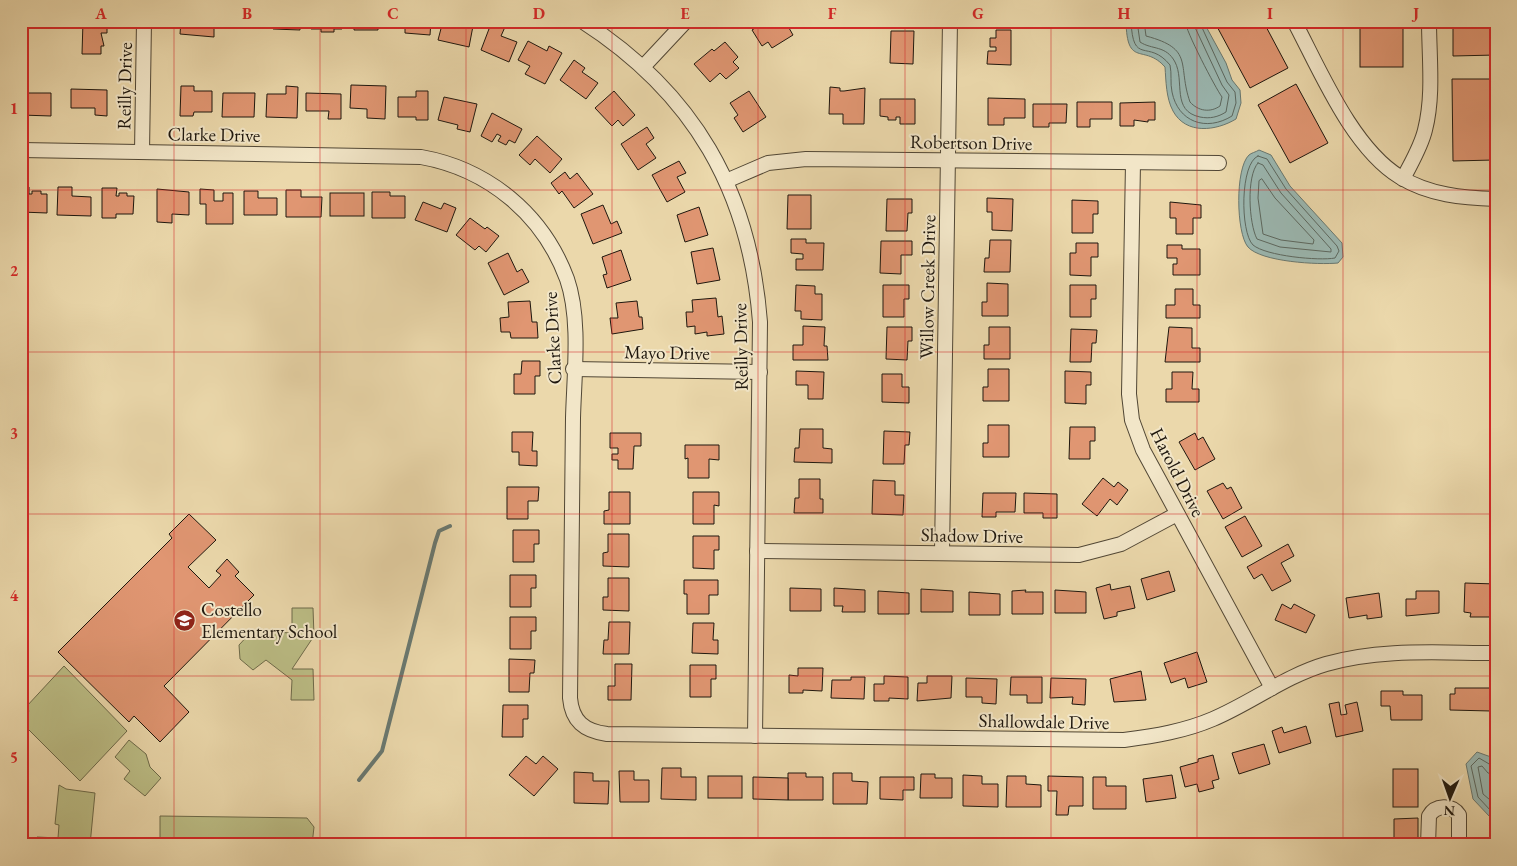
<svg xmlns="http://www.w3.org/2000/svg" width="1517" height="866" font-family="'EB Garamond',serif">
<rect width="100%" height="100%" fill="#ebd8ab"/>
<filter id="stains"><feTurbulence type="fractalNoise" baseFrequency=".004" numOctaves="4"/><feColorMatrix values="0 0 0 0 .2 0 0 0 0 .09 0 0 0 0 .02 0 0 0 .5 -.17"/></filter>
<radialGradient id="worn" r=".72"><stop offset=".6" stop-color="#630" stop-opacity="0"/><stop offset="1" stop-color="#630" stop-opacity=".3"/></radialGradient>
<g fill="#bcbe86" stroke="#6d6a4a">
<path d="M292 608H313L314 636 292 669H313L314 700H291L292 680 266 660 253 670 240 659 239 645 252 631 292 633Z"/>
<path d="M64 666 127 731 80 781 21 722 29 711 26 707Z"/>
<path d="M129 740 146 754 150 767 161 778 145 796 124 779 130 771 115 757Z"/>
<path d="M59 785 66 789 95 793 90 845H36L37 837 58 838 59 825 55 824Z"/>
<path d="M160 816 307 818 314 827 312 845H160Z"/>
</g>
<g fill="#9bb8b2" stroke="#697870">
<path d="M1126 21H1203L1226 63 1232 80 1240 90 1241 103 1236 119C1216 131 1186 135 1173 111 1166 98 1166 81 1165 67 1144 43 1127 69 1126 21Z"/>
<path d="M1259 150 1271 155 1290 186 1342 243 1343 257 1338 263C1319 265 1261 262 1248 247 1236 233 1235 168 1249 155 1251 153 1256 152 1259 150Z"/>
<path d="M1477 752 1491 757 1496 768V816L1490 817 1473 799 1466 764Z"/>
</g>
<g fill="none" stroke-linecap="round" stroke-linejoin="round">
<g stroke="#5c6860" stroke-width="1">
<path d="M1131 21C1133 67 1148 38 1170 65 1172 74 1170 83 1172 92 1178 122 1206 132 1232 116L1236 103 1235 92 1227 82 1199 21"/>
<path d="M1137 21 1140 42C1152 50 1166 45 1175 62 1185 81 1171 111 1200 117 1210 119 1218 117 1226 112L1229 95 1222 85 1192 21"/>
<path d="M1144 21 1146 36C1195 49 1177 65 1190 102 1198 111 1210 113 1220 106L1222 97C1216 89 1185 30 1185 21"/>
<path d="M1258 156 1267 159 1286 189 1337 246 1339 251 1335 258C1319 261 1266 256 1253 245 1240 232 1240 163 1258 156Z"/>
<path d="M1258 163 1263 165 1281 193 1331 249V252L1280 247 1257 239C1249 224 1246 176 1258 163Z"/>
<path d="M1262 179 1275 198 1314 240 1313 244 1281 240 1263 234 1258 198 1259 181Z"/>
<path d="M1496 768 1479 758 1471 766 1478 797 1491 811 1496 812"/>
<path d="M1496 775 1488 773 1482 766 1478 767 1483 794 1496 805"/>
</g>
<path stroke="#697870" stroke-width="4" d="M359 780 382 751 435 543 439 531 450 526"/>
</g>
<g fill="#e09672" stroke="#1e170e">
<path d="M83 21H107V33H101L104 46H101V54H82Z"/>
<path d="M181 21H214V37L180 34Z"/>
<path d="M256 21V28H231V22H223Z"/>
<path d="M300 21V30L273 29V22H266Z"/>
<path d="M311 21H342V29H334V32H321V29H311Z"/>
<path d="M354 21H386V23H378V30H354Z"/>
<path d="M397 21H431L430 35 405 33V25L397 24Z"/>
<path d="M443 21H457L473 26 469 47 438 40Z"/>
<path d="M492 21 505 27 501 36 517 42 509 62 481 50Z"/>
<path d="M776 21H785L793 35 772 48 768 42 762 46 752 30 763 23 765 28Z"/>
<path d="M1214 21H1263L1288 68 1250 88Z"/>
<rect x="1360" y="21" width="43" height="46"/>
<path d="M1453 21H1495L1496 55 1453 56Z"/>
<path d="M996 30H1011V65L987 64 988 51H996V47H990V38H996Z"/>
<path d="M891 31H914L913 64 890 63Z"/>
<path d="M528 41 547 51 549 46 562 53 545 84 525 74 530 66 518 60Z"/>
<path d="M725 42 738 57 733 62 739 68 726 79 720 73 710 82 694 64 712 49 714 51Z"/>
<path d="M574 60 585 68 582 72 598 83 586 99 560 80Z"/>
<path d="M1452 79H1495L1494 160 1453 161Z"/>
<path d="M1296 84 1328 143 1290 163 1258 105Z"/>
<path d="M351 85 386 86 385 119 367 118V109L350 108Z"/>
<path d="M181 86H194V91H212V112H194L193 116H180Z"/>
<path d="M286 86 298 87 297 118 266 117 267 94H286Z"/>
<path d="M830 87 840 88V91H844L865 88 864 124H843V114H829Z"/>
<path d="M71 89 107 90V116L95 115V108H71Z"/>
<path d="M416 91H428V120H416V117H398V97H416Z"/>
<path d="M614 91 635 115 623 126 618 120 612 126 595 108Z"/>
<path d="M749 91 766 117 743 132 734 118 738 115 730 103Z"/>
<path d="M21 93H51V116L21 115Z"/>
<path d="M223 93H255L254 117H222Z"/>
<path d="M306 93 341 94V119H328L329 111H306Z"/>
<path d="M444 97 477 104 470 132 457 129 458 125 438 120Z"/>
<path d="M988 98 1025 99V118H1004V125H988Z"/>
<path d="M880 99H915V124H900V117H896V120H888V117L880 116Z"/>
<path d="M1077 102H1112V119H1090V127H1077Z"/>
<path d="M1155 102V120H1148V122L1134 120V126H1120V103Z"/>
<path d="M1033 104H1067L1066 123H1049V127H1033Z"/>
<path d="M492 113 522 129 515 143 509 140 506 145 498 141 501 136 497 134 492 142 481 136Z"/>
<path d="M647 127 654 138 646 144 656 158 638 170 621 144Z"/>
<path d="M537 136 562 159 550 173 535 159 530 165 519 155Z"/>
<path d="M679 161 686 173 677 177 685 192 667 202 652 175Z"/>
<path d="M565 172 570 179 577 173 593 194 574 208 562 191 559 194 551 183Z"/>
<path d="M21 187H29V194H32V191H41V194H47V213L21 212Z"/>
<path d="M58 187H72V196L91 197V216L57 215Z"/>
<path d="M102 188H117L116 196H119V193H127V196H134L133 214H116V218H102Z"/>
<path d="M157 189 189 192V215L172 214V223L157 222Z"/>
<path d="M200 189 214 190V201H223V193H233V224H206V204H200Z"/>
<path d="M286 190H301V197H322L321 217H286Z"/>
<path d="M244 191H258V198H277V215H244Z"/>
<path d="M372 192H390V196H405V218H372Z"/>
<rect x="330" y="193" width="34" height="23"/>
<path d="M788 195H811V229H787Z"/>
<path d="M987 198 1013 199 1012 231 992 230V212H987Z"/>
<path d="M887 199H912V213H908L907 231H886Z"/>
<path d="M1072 200 1098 201V214H1093V233H1072Z"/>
<path d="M423 202 441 209 444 203 456 208 447 232 415 220Z"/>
<path d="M1170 202 1201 205V218H1193V234H1176V218H1170Z"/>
<path d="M603 205 611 224 617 221 622 233 593 244 581 214Z"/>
<path d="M699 207 708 235 685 242 677 215Z"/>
<path d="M470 218 485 229 487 227 499 236 486 252 479 246 475 250 456 235Z"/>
<path d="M791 239H806V243H824L823 270H796V259H803V254L791 253Z"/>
<path d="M990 240H1011L1010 272H984L985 258H989Z"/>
<path d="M881 241H912V255H901V274L880 273Z"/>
<path d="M1076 243H1098V257H1091V276L1070 275V253H1076Z"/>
<path d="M1167 245H1182V249H1200V275H1173V264H1177V258H1167Z"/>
<path d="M713 248 720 280 697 284 691 252Z"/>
<path d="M621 250 631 280 607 288 603 275 607 274 602 257Z"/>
<path d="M508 253 517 272 522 269 529 282 504 295 488 263Z"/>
<path d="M987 283 1008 284V316H982V302H987Z"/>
<path d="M796 285 815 286V294H822V320L801 319V311H795Z"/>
<path d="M883 285H909V299H904V317H883Z"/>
<path d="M1070 285H1096V299H1091V317H1070Z"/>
<path d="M1175 289H1193V305H1200V318H1166V305H1175Z"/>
<path d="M716 298 718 317 722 316 724 334 707 336V332L695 334V326L687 327 686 312H693L692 300Z"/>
<path d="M530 301 532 322H537L538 338H511L510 332H501L500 318 509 317 508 302Z"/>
<path d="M637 301 639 317H642L643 329 612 334 610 318H618L616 303Z"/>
<path d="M803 326 825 327 824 346H827L828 360H793V345H803Z"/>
<path d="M887 327H912V341H908L907 360 886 359Z"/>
<path d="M989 327H1010V359H984V345H989Z"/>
<path d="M1169 327 1192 328V348H1200V362H1165Z"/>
<path d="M1071 329 1097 330 1096 343H1092L1091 362H1070Z"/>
<path d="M522 361H540V376H535V394H514V374H521Z"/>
<path d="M988 369H1009V401H983V387H988Z"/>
<path d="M796 371 824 372 823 399H808V385H796Z"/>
<path d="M1065 371 1091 372V385H1086V404L1065 403Z"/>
<path d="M1172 372H1193L1192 389H1199V402H1166V389H1172Z"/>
<path d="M882 374H902V387H909V403L882 402Z"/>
<path d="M988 425H1009V457H983V443H988Z"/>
<path d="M1070 427H1095V441H1090V459H1069Z"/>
<path d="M800 429H823V448L832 449V463L794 462 795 448H799Z"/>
<path d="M884 431 910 432 909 445H905L904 464H883Z"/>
<path d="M512 432H533L532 451H537V466L519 465V452H512Z"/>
<path d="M610 433H641V446H634L633 469H618V460H612V454H618V448H610Z"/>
<path d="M1195 433 1198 440 1203 437 1215 459 1195 470 1179 442Z"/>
<path d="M685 445H719V460L709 459V478H688V458L685 459Z"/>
<path d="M1103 478 1114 487 1118 482 1128 490 1117 505 1110 499 1097 516 1082 504Z"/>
<path d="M799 479H820V499H823V513H794L795 498H799Z"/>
<path d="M873 480 895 481V495H904L903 515 872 514Z"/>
<path d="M1223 483 1227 489 1231 487 1242 508 1223 519 1207 491Z"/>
<path d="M507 487H539L538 501H528V519H507Z"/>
<path d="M609 492H630V524H604V511L609 510Z"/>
<path d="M693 492H719V506L714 505V524H693Z"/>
<path d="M983 493H1016L1015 512H996V517H982Z"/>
<path d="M1024 493 1057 494V518H1043V513H1024Z"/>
<path d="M189 514 216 540 188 567 209 588 221 575 216 571 227 559 239 572 235 576 254 595 164 686 189 712 160 742 134 716 129 722 58 652 172 538 169 534Z"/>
<path d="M1245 516 1262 546 1242 557 1225 527Z"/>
<path d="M513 530H539V544H534V562H513Z"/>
<path d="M608 534H629V567L603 566V553L608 552Z"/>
<path d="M693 536H719V550H714V569L693 568Z"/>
<path d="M1288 544 1294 556 1281 563 1291 581 1272 591 1262 574 1254 579 1247 567Z"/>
<path d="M1169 571 1175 591 1147 600 1141 579Z"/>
<path d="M510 575H536V588H531V607H510Z"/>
<path d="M608 578H629V611L603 610V597H608Z"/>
<path d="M684 580H718V595H709V614H687V594H684Z"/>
<path d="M1465 583 1496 584V617H1470L1471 613 1464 612Z"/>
<path d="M1110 584 1111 590 1130 586 1135 608 1117 612V616L1104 619 1096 588Z"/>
<path d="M790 588 821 589V611H790Z"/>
<path d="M834 588 865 590V612H842L843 606H834Z"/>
<path d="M921 589 953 591V612H921Z"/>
<path d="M1026 590 1025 592H1043V614H1012V591Z"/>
<path d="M1055 590 1086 592V613H1055Z"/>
<path d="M878 591 909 593V614H878Z"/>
<path d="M1416 591H1439V613L1406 616V599H1416Z"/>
<path d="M969 592 1000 594V615H969Z"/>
<path d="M1379 593 1382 617 1367 619V615L1349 618 1346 598Z"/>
<path d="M1282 604 1291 609 1294 604 1315 615 1306 633 1275 620Z"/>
<path d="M510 617H536V631H531V649H510Z"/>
<path d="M609 622H630L629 654H603L604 640H608Z"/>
<path d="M693 623H714L713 640H718V654L692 653Z"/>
<path d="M1197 652 1207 682 1188 688 1185 678 1171 683 1164 663Z"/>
<path d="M509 659 535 660 534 673H530L529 692H509Z"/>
<path d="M615 664H632L631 700H608V686H615Z"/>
<path d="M690 665H716V679H711V697H690Z"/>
<path d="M798 668H823L822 691 803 690V693H789V675L798 676Z"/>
<path d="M1141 671 1146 700 1114 702 1110 679Z"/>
<path d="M884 676 908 677V699L889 698V701H874V684H884Z"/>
<path d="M927 676H952L951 698 917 701 918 683H927Z"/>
<path d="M851 677H865L864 699 831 698 832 680H851Z"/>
<path d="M1011 677H1042V703H1027V695H1010Z"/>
<path d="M966 678 997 679 996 704 982 703V697H966Z"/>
<path d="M1051 678 1086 679 1085 705 1072 704 1073 697 1050 698Z"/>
<path d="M1455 688H1491V711L1450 710V694H1455Z"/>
<path d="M1381 691H1403V695H1422V720H1391L1390 706H1381Z"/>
<path d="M1339 702 1341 715 1347 714 1345 705 1357 702 1363 731 1336 737 1329 704Z"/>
<path d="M503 705H528V719H523V737H502Z"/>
<path d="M1306 726 1311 743 1279 753 1272 731 1282 727 1284 733Z"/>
<path d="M1264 744 1270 764 1239 774 1232 753Z"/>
<path d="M1213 755 1219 779 1212 781 1214 788 1199 792 1197 784 1185 787 1180 767 1198 762V759Z"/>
<path d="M526 756 536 764 543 756 558 769 534 796 509 775Z"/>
<path d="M662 768H681V777H696V800L661 799Z"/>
<rect x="1393" y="769" width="25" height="38"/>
<path d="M619 771H634V780H649V802H620Z"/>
<path d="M574 772 593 773V781H609L608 804 574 803Z"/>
<path d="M788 773H806V777H823V800H788Z"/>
<path d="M833 773H852V781L868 782 867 804H833Z"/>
<path d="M921 774H935V778H952V798H920Z"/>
<path d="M963 775 982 776V784H998V807L963 806Z"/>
<path d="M1172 775 1176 798 1146 802 1143 779Z"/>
<rect x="708" y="776" width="34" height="22"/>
<path d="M1007 776H1026V784L1041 785V807H1006Z"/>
<path d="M1048 776 1083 777V806H1069L1068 815H1056L1057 791H1048Z"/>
<path d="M753 777 788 778V800L753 799Z"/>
<path d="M880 777H914V790H903V800L880 799Z"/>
<path d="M1093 777H1106V786H1126V809H1093Z"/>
<path d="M1418 818V845H1394V819Z"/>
</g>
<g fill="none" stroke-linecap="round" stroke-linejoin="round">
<defs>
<g id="street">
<path d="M582 21C694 93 750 191 760 322L755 736"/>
<path d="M1294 21C1320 70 1352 148 1400 177 1429 195 1463 198 1496 199"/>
<path d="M643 67 686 21"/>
<path d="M21 150 421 157C488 169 543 214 567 279 581 319 574 376 573 418 572 511 571 605 570 698 572 721 584 731 607 734L1124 740C1155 736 1185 731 1213 719 1251 703 1285 676 1326 664 1381 648 1439 653 1496 653"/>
<path d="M142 152 144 21"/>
<path d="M1133 163 1129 394 1132 420 1143 450 1272 688"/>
<path d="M1403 179C1411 163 1421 147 1425 130 1434 95 1429 56 1429 21"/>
<path d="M726 181 768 163 806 159 1219 163"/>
<path d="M573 369 760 372"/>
<path d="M757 551 1079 555 1121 544 1177 514"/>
<path d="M942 553 950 21"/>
<path d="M1428 845 1429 816C1435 805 1452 804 1459 815V845"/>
</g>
</defs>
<use href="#street" stroke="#514735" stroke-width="16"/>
<use href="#street" stroke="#f2e6c8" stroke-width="14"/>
</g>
<path fill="none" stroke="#d62828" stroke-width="1" stroke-opacity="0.55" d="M174 21V845M320 21V845M466 21V845M612 21V845M758 21V845M905 21V845M1051 21V845M1197 21V845M1343 21V845M21 190H1496M21 352H1496M21 514H1496M21 676H1496"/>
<defs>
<symbol id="school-disc" viewBox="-11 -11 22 22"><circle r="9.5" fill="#8f2418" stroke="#f2e6c8"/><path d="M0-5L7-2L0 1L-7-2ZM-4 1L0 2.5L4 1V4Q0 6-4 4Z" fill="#fff"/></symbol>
</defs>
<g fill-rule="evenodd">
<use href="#school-disc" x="172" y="608" width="25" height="25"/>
</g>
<g text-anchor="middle" stroke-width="4" stroke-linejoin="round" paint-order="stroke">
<g font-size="19" fill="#1e170e" stroke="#f2e6c8">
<text transform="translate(124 86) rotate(-89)" y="7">Reilly Drive</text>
<text transform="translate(214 134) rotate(1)" y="7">Clarke Drive</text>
<text transform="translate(971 142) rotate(1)" y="7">Robertson Drive</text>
<text transform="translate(927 287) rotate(-89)" y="7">Willow Creek Drive</text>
<text transform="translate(552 338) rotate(-93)" y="7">Clarke Drive</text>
<text transform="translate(740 347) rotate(-91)" y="7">Reilly Drive</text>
<text transform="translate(667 352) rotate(1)" y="7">Mayo Drive</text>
<text transform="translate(1178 472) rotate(63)" y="7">Harold Drive</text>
<text transform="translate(972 535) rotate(1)" y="7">Shadow Drive</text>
<text transform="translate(1044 721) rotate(1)" y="7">Shallowdale Drive</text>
</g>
<g font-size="19" fill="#1e170e" stroke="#f2e6c8" text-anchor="start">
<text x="201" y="616">Costello<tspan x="201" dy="22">Elementary School</tspan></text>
</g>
</g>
<rect width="1517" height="866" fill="none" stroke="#ebd8ab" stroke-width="55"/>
<g transform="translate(1450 798) rotate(182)" stroke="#f2e6c8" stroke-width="4" paint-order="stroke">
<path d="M0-4L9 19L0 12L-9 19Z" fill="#1e170e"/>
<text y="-8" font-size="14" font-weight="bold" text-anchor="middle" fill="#1e170e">N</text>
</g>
<rect x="28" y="28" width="1462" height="810" fill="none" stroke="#d62828" stroke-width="2"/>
<g font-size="16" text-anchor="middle" font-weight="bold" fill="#d62828">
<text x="101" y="19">A</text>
<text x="247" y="19">B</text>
<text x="393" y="19">C</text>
<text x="539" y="19">D</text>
<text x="685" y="19">E</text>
<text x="832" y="19">F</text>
<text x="978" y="19">G</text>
<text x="1124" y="19">H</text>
<text x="1270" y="19">I</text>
<text x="1416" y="19">J</text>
<text x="14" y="114">1</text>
<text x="14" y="276">2</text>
<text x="14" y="439">3</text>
<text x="14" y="601">4</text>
<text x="14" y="763">5</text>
</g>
<rect width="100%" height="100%" filter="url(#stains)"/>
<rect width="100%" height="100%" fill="url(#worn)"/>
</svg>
